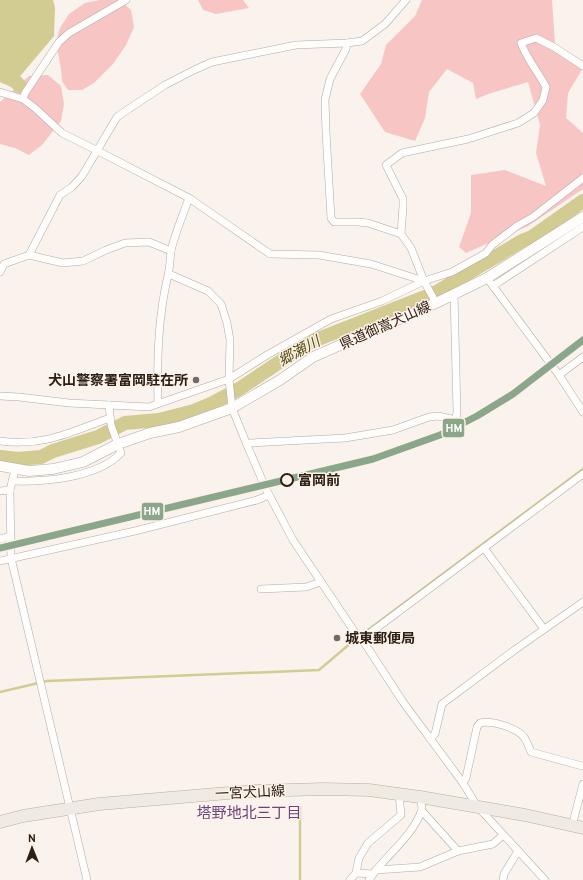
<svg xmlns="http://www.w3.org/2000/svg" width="583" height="880" font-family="Overpass,'Noto Sans JP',sans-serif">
<rect width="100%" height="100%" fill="#f9f2ed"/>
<g fill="#f8c5c5">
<path d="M100 0H120L131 10 134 27 126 45 113 64 94 83 82 90H68L62 81 61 69 56 42 60 28 69 14 85 3Z"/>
<path d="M198 0H243L249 8 216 14 203 10Z"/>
<path d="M422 0H552L555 43 583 63V68L568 93 566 118 583 133V189L528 226 466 253 459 247 471 213V175L505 170 546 186 536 153 540 125 528 82 488 94 476 99 473 83 447 69 429 92 425 118 415 141 385 132 360 94 381 64 386 45 415 16Z"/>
<path d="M48 75 61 86 64 104 61 121 42 145 29 155 15 148 0 144V102L29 76Z"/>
</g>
<path fill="#d2cc93" d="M0 0H53L55 8 54 36 11 87 0 82Z"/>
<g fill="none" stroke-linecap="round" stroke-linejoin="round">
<g stroke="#d2cc93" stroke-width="2.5">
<path d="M364 633 583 469"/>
<path d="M0 692 47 681 319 670 352 642"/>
<path d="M300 880V807"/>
</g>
<g stroke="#d2cc93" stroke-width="14">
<path d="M0 66 20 86"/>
<path d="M0 457 18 459 41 457 53 451 98 437 125 423 159 420 194 411 213 403 239 389 308 343 435 293 522 241 532 237 583 201"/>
</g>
<defs>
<g id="street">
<path d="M347 43 346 49 330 79 325 100 326 132 331 218 334 222H358L368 223 401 234"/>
<path d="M0 92 23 99 35 108 62 133 96 150 189 198 270 254 319 255 371 264 424 281"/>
<path d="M23 99 25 93 59 42 69 33 126 0"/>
<path d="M29 255 60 195 72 187 82 176 117 117 130 108 165 85 194 70 212 62 296 45 347 43 362 41 385 24 406 0"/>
<path d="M0 272 4 264 29 255 63 263 83 261 106 250 125 243 149 242 171 251"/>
<path d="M169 274 208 291 221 304 227 323 230 340 229 379 232 408 247 445 266 489 293 540 358 637 362 639 403 702 463 783 477 806 545 880"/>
<path d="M487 278 559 375 583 412"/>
<path d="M493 286 583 227"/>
<path d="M436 303 424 281 411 248 401 234 403 206V199L386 165 402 153 468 139 518 123 534 113 543 100 546 87C538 72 527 59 521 43L536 38 554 47 583 66"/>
<path d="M559 375 583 357"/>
<path d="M0 396 19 397 69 403 149 407 229 379 267 355 331 319 382 301 424 281 452 272 486 253 492 245 517 226 533 217 583 178"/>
<path d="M158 403C157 360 158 317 168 275 170 267 170 259 171 251 175 233 183 215 189 198"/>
<path d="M0 441C43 447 71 432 110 418"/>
<path d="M247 445 250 443 345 438 393 430 429 417 438 416 456 420 457 412 454 294"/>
<path d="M15 470 10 490 11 558 87 880"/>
<path d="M12 481C45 482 97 478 121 453L111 425 109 405"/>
<path d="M0 491 10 490"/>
<path d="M0 539 11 536"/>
<path d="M484 548 544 629"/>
<path d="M0 561 135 531 257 500 269 495"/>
<path d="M261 589 306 587 321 582"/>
<path d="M362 639 583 474"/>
<path d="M430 739 435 734 442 704 516 649 583 602"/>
<path d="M463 783 466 778 477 727 480 723C492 720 517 728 524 737 527 742 529 747 531 752L582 766"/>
<path d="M422 811 458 851"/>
<path d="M572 826 583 784"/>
<path d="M376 870 420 867 458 851 493 844 503 835"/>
<path d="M356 873 373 874 369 880"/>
<path d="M373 874C388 854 412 836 421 812 423 808 421 801 420 797"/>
<path d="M350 880 356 873 359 858 368 843 401 815 399 794"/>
<path d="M503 880 504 874 518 851"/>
</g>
<path id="secondary" d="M0 466 29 471 53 469 83 462 118 444 150 433 179 427 232 408 280 380 313 357 436 303 487 278 583 217"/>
<path id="primary" d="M0 822 23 816 99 804 252 791 324 789 369 790 420 797 525 815 583 828"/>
</defs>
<use href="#street" stroke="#b3aba4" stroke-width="8"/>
<use href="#secondary" stroke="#b3aba4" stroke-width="11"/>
<use href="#primary" stroke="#b9ae9d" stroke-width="13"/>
<use href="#street" stroke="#fefdfc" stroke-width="7"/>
<use href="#secondary" stroke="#fefdfc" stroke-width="10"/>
<use href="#primary" stroke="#f0ebe2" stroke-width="12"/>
<defs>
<path id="rail-1" d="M0 548 373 459 440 435 477 416 513 394 583 340"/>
</defs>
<use href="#rail-1" stroke="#fef1e8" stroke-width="10"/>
<use href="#rail-1" stroke="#8aa68b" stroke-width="7"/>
</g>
<g fill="#736a62" stroke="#fef1e8" stroke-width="1.5">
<circle cx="196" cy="380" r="4"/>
<circle cx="337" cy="638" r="4"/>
</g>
<circle fill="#fef1e8" stroke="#2b2017" stroke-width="2" cx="287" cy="480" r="6"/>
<g text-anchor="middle" stroke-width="3" stroke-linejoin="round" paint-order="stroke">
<g font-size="14" fill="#2b2017" stroke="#fef1e8">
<text transform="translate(385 325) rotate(-24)" y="5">県道御嵩犬山線</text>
<text transform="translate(250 792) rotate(-3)" y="5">一宮犬山線</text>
</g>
<g font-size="14" font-weight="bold" fill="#2b2017" stroke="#fef1e8" text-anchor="end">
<text x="188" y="385">犬山警察署富岡駐在所</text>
<text x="345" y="643" text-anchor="start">城東郵便局</text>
</g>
<g font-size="14" font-weight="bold" fill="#2b2017" stroke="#fef1e8" text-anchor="start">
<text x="298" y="485">富岡前</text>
</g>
<g font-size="15" font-style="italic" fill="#545012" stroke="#fef1e8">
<text transform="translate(299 351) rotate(-29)" y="5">郷瀬川</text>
</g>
<g font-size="15" fill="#674580" stroke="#fef1e8">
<text x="249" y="818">塔野地北三丁目</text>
</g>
</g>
<g stroke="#fef1e8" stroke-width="1.5">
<rect x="442" y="418" width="23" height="20" rx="4" fill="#8aa68b"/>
<rect x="141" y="502" width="23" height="19" rx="4" fill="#8aa68b"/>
</g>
<g font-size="11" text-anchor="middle" font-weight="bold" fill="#fff">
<text x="454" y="432">HM</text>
<text x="152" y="515">HM</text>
</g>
<g transform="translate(32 848) rotate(359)" stroke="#fef1e8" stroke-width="3" paint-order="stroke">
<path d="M0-3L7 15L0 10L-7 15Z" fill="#2b2017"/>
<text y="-6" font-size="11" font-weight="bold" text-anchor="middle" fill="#2b2017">N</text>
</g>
</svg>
